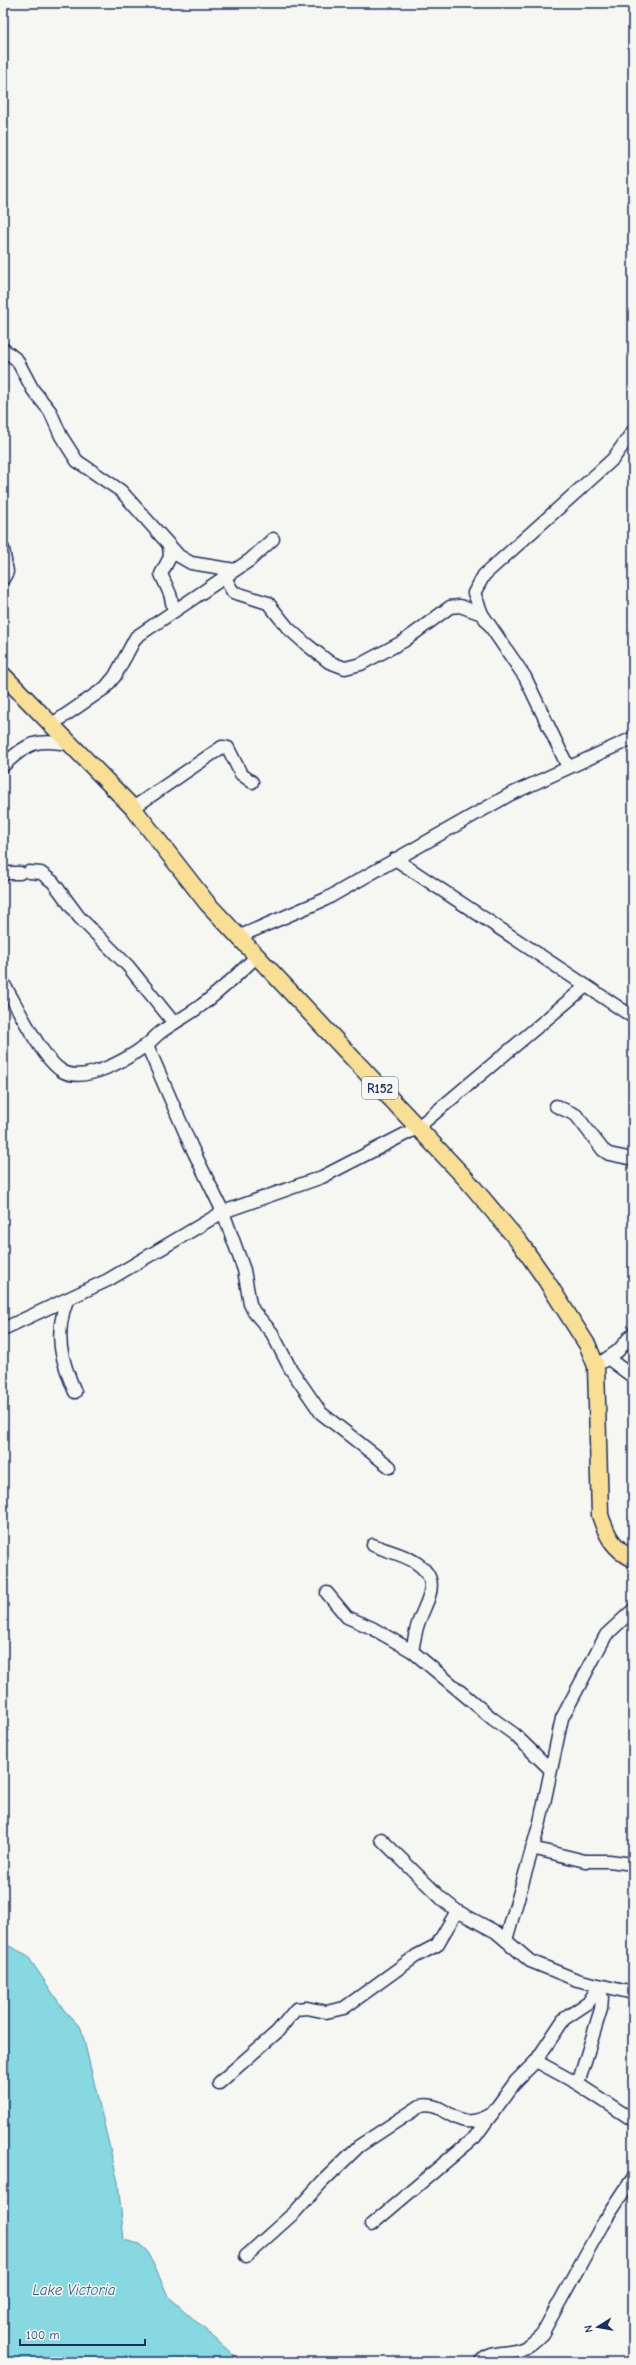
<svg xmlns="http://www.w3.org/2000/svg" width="636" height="2365" font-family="'Comic Neue',sans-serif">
<rect width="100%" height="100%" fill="#f6f6f2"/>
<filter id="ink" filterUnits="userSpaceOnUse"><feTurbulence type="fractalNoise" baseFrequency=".025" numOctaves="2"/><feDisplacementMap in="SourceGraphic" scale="8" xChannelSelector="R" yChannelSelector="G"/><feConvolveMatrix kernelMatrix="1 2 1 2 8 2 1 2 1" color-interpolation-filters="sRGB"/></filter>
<g filter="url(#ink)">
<path fill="#87d8e0" stroke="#5c94ac" d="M3 1943 27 1955 64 2010 81 2028 118 2182 124 2240 140 2244 147 2250 168 2296 241 2362H3Z"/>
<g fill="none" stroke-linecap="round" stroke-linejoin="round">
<defs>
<g id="minor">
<path d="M3 349 17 360 33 390 50 411 61 436 77 461 121 491 179 556 191 563 235 570"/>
<path d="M169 546 170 557 161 574 170 594 174 611"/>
<path d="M3 549 7 572 3 579"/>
<path d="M224 576 233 592 268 603 288 628 306 644 329 662 345 668 361 664 404 641 450 607 460 606 482 614"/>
<path d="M51 725 105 688 115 676 136 637 250 560 273 539"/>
<path d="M3 766C28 742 37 738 72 745"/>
<path d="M568 767 525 677 482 614 474 593 484 575 600 471 613 459 633 431"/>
<path d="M133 808 222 747 228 748 241 774 252 782"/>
<path d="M395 859 633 1017"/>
<path d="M29 872 41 873 53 882 79 917 128 966 174 1023"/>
<path d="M3 873H20"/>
<path d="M238 937 326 899 509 795 633 738"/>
<path d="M3 983C17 1005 41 1058 62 1071 84 1084 126 1060 145 1046 151 1042 155 1036 161 1032 173 1023 187 1016 199 1007 220 992 238 974 256 957"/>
<path d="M147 1045 191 1146 223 1212 244 1270 250 1304 254 1312 272 1333 290 1368 321 1413 390 1467"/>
<path d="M556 1106 576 1115 603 1150 609 1154 633 1159"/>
<path d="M67 1300C54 1335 61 1359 75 1392"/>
<path d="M3 1329 108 1280 223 1212 322 1177 417 1128 586 986"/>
<path d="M609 1359 633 1377"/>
<path d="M596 1366 618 1351 633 1333"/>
<path d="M373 1545C386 1551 403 1554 415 1562 444 1581 426 1600 418 1624 415 1633 414 1642 412 1651"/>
<path d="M327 1593 347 1617 372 1628 412 1651 493 1719 514 1734 550 1769"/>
<path d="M381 1839 442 1899 457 1911 496 1932 530 1961 577 1980 633 1993"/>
<path d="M532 1848 585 1861H609L633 1864"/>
<path d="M506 1940 540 1822 562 1718 606 1635 633 1610"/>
<path d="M536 2061 578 2084 633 2120"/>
<path d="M219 2083 277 2032 296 2009 307 2008 326 2012 344 2008 416 1956 437 1945 457 1911"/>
<path d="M578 2084 601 2009 602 1997 597 1989"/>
<path d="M371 2225 475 2137 516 2081 536 2061 564 2019 588 2003 599 1986"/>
<path d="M246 2256 295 2212 322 2182 359 2146 420 2106C449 2100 454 2136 492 2114"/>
<path d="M480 2362C492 2350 507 2355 522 2349 530 2346 536 2340 542 2334L602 2225 633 2178"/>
</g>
<path id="major" d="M3 675 133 808 207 903 467 1180 520 1243 544 1277 588 1346 596 1366 600 1515C607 1536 613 1548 633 1559"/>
</defs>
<use href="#minor" stroke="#1b2f5e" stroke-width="15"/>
<use href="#major" stroke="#1b2f5e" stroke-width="19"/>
<use href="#minor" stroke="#f6f6f2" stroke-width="12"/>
<use href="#major" stroke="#f9df96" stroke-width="16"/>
</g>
</g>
<g text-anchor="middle" stroke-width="3" stroke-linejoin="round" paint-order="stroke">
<rect fill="#f6f6f2" stroke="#5d6b8a" stroke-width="1" x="362" y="1077" width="36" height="22" rx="3"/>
<g font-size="13" font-weight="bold" fill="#1b2f5e">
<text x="380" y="1093">R152</text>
</g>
<g font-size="15" font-style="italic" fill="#36597e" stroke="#f6f6f2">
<text x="74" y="2295">Lake Victoria</text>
</g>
</g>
<rect width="636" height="2365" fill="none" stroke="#f6f6f2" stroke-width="16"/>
<rect x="8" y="8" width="620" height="2349" fill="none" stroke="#1b2f5e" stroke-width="1.5" filter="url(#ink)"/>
<g transform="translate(598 2327) rotate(259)" stroke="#f6f6f2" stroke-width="3" paint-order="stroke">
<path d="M0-3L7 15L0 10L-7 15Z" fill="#1b2f5e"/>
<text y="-6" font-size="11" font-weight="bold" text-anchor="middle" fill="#1b2f5e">N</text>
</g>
<path d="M20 2339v6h125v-6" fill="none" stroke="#1b2f5e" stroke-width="2"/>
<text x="26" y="2339" font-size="12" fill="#1b2f5e" stroke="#f6f6f2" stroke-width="3" paint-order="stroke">100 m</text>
</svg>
